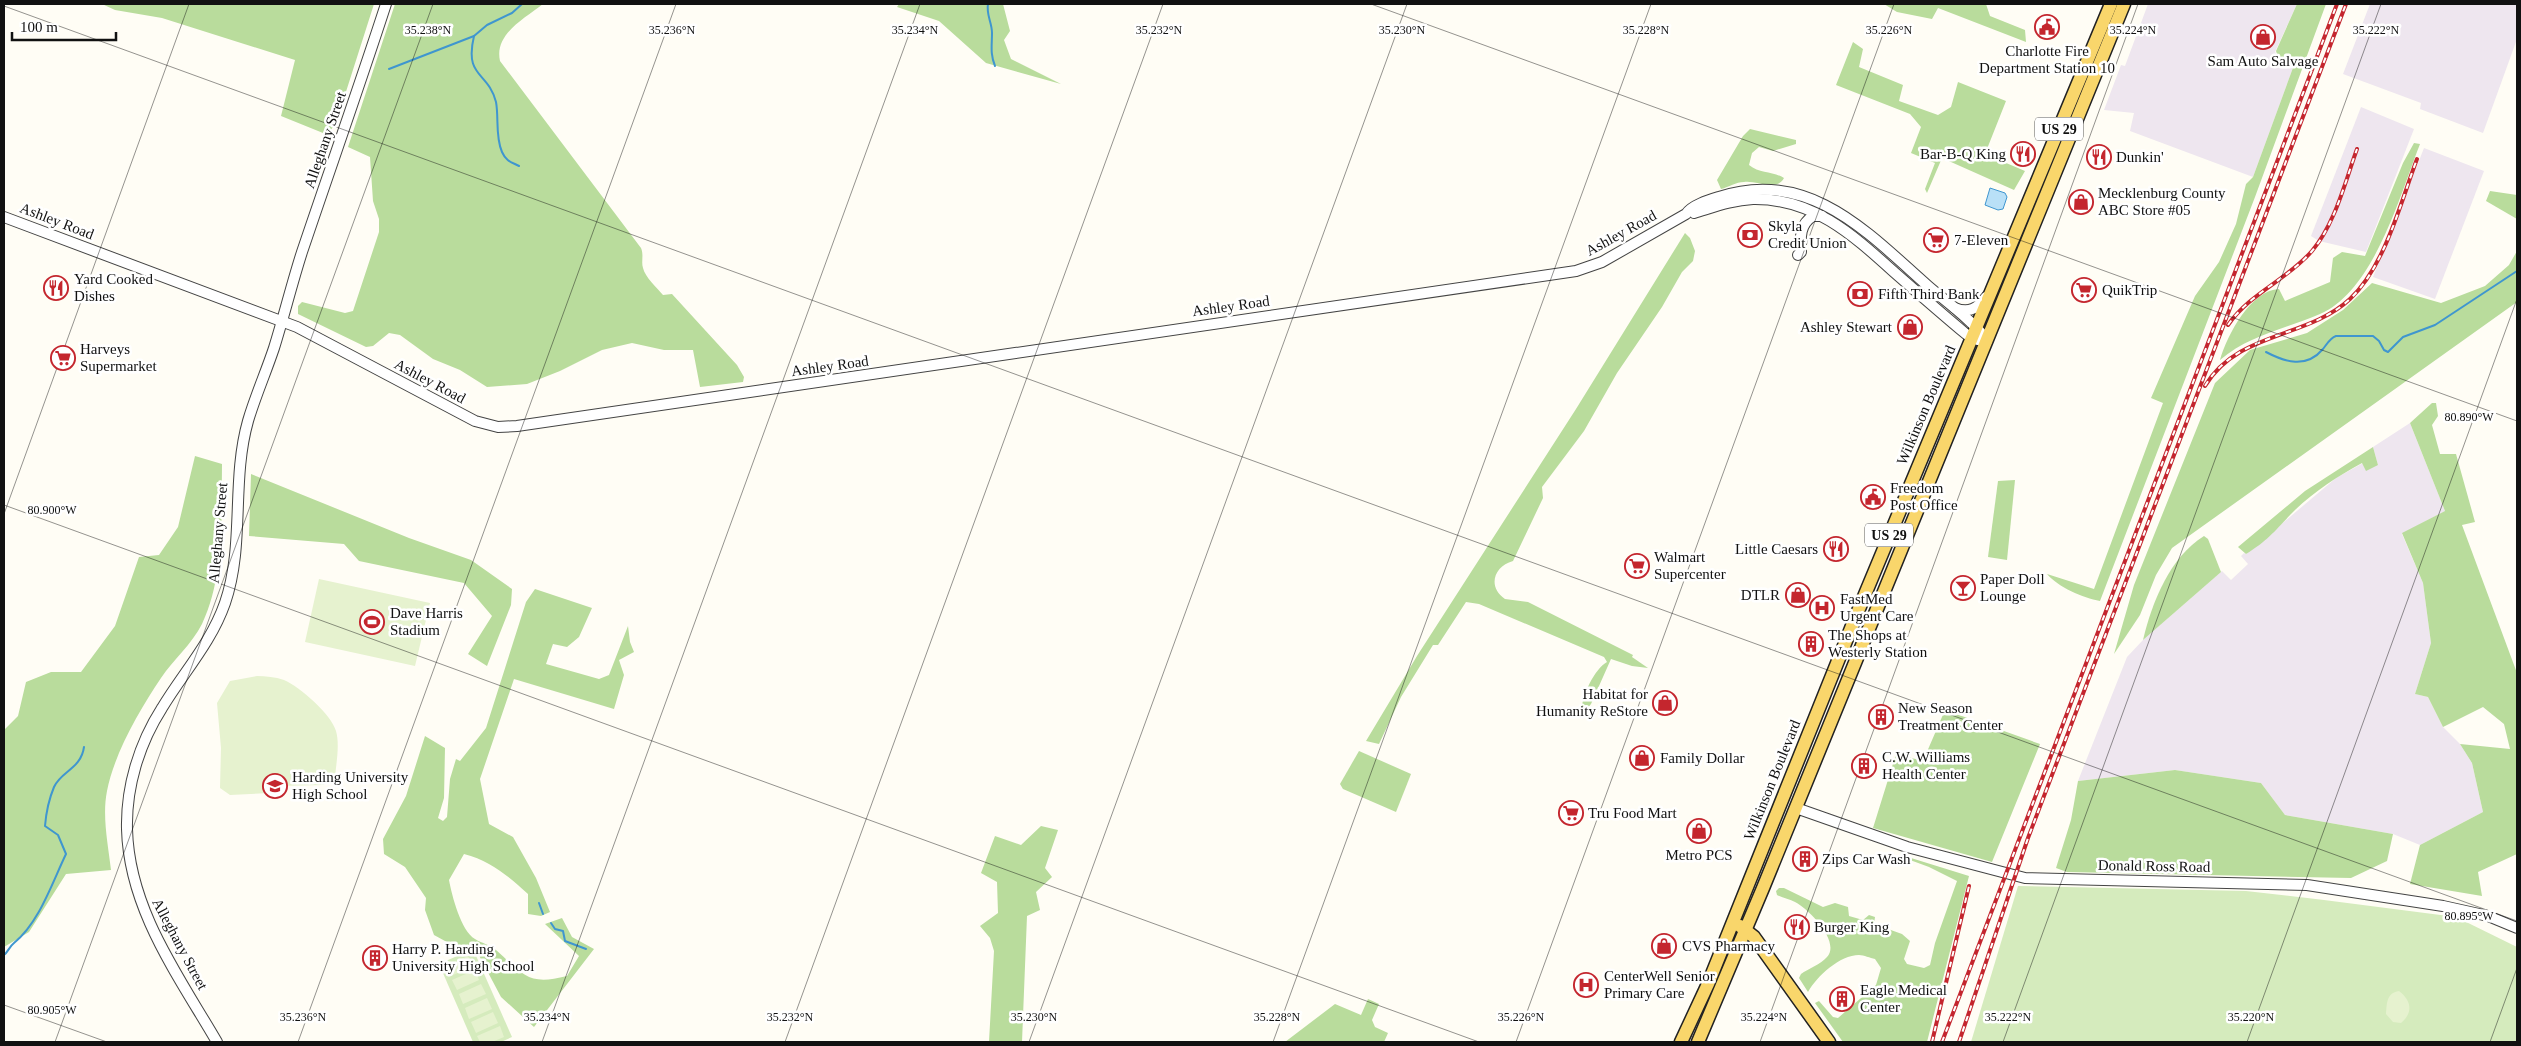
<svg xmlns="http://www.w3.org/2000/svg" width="2521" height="1046" font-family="Georgia,serif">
<rect width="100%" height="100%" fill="#fffdf5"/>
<g fill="#eee6ef">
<path d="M2148 4H2297L2275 52 2279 57 2294 65 2253 177 2130 131 2134 113 2104 110 2121 65 2125 66Z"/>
<path d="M2370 4H2517V39L2483 133 2420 109 2421 103 2343 74Z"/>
<path d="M2361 107 2414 129 2366 252 2319 241 2311 236Z"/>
<path d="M2424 148 2484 171 2435 299 2373 277Z"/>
<path d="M2410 423 2445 511 2402 534 2423 583 2431 643 2415 694 2428 697 2443 727 2460 744 2472 763 2483 812 2420 845 2393 834 2285 815 2261 783 2175 770 2078 781 2127 657 2143 640 2222 571 2231 580 2248 564 2241 556 2244 553 2246 554 2336 478 2363 463 2378 465 2373 447Z"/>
</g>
<g fill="#d5ebbd">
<path d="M2018 886 2246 891 2324 900 2456 917 2517 947V1042H1971Z"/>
<path d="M473 949 512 1037 501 1042H473L439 964Z"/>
</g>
<g fill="#b9dc9c">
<path d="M102 4H374L336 123 330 131 323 133 281 116 295 60 162 18 115 10Z"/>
<path d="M395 4H543C524 19 494 34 500 61L641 248C644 255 641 262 643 268 645 277 657 288 663 295L672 294 737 365 744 377 743 382 700 387 693 350H664L632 343 602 350 560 371 527 384 487 387 460 370 433 359 400 335 389 333 373 346 366 347 298 314V306L302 302 345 313 353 311 379 232V219L373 201 370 157 348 147Z"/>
<path d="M899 4H1003L1010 31 1004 40 1011 59 1061 84 986 63 939 21 897 7Z"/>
<path d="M1884 4H1986L1990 16 2025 30 2026 42 1938 8 1932 19 1897 12Z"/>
<path d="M2297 4H2326L2255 197 2100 601C2083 598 2058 587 2047 574L2094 589 2163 403 2151 398 2195 296 2219 262 2236 224 2246 184 2253 177 2294 65 2278 57 2276 51Z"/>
<path d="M1853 42 1863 49 1859 67 1903 85 1899 101 1938 115 1951 107 1958 82 2006 101 1985 154 2025 171 2014 190 1942 158 1927 193 1925 189 1935 163 1911 153 1921 127 1910 114 1836 85Z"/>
<path d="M1750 129 1796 140V144L1773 151 1759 147 1752 153 1749 165C1760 174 1773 171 1784 178 1777 192 1756 180 1744 182 1736 182 1729 187 1721 189L1717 180 1743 136Z"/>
<path d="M2414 143 2420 144C2400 195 2374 291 2320 314 2285 329 2249 335 2220 360 2227 335 2251 290 2279 289L2285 301 2330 282 2333 258 2342 252 2365 256 2403 163Z"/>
<path d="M2490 191 2517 195V219L2486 201Z"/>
<path d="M1685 233 1690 238 1695 251 1693 261 1682 272 1662 307 1617 373 1584 431 1542 487 1543 498 1513 561C1494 566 1487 587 1505 599L1528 602 1633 655 1632 657 1648 668 1632 666 1611 659 1591 704 1582 715C1579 701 1594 669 1607 662L1604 657 1479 604 1466 602 1438 645H1433L1401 697 1379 744 1366 741 1417 656 1576 409Z"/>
<path d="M2517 251V302L2172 548 2156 575 2140 615 2114 654 2134 585 2215 383 2250 350 2307 333 2343 310 2372 283 2441 303 2485 286 2509 265Z"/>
<path d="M2432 403H2436L2438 416 2432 425 2440 454H2456L2475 522 2462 525 2517 673V854L2478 872 2482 896 2410 884 2420 845 2483 812 2472 763 2460 744 2510 749 2504 724 2483 707 2443 727 2428 697 2415 694 2431 643 2423 583 2402 533 2445 511 2410 423Z"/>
<path d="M2373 447 2378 465 2366 471 2362 463C2338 476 2315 491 2295 510 2276 529 2270 539 2246 554L2238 547 2305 491Z"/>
<path d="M195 456 222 464C221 517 225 575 202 624 192 644 173 660 161 678 140 709 114 754 107 791 102 816 108 844 111 870L66 874 29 932 4 947V730L18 716 26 682 51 672H81L115 626 139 557 159 555 178 527Z"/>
<path d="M251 474 409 538 471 560 512 589 511 605 487 666 468 654 492 616 464 583 359 561 344 544 249 536Z"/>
<path d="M2015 480 2007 560 1988 557 1998 481Z"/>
<path d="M2204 536 2208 539 2221 572 2143 640C2152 602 2170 557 2204 536Z"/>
<path d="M535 589 592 608 579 637 567 647 553 644 546 664 599 679 609 675 628 626 630 642 634 652 619 660 624 675 614 709 514 679 480 779 489 824 513 837 536 878 550 912 541 916 528 914V894C508 876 491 861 464 854L449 880C452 896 461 931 475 939 483 944 489 944 496 950 524 975 528 986 567 976L579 956 545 924 562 918 572 937 594 949 534 1027 501 997 474 946 456 947 434 935 425 910 426 898 405 867 384 854 383 839 406 796 425 736 445 748 444 798 438 818 443 821 447 817 450 779 456 759 460 761 486 728 526 602Z"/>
<path d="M1945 710 2040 744 1992 862 1873 828 1896 754 1923 761Z"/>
<path d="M1359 751 1411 774 1396 812 1343 789 1340 784Z"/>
<path d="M2175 770 2261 783 2285 815 2393 834 2387 861 2351 878 2067 872 2056 868 2071 820 2078 781Z"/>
<path d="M1041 826 1058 830 1045 868 1052 877 1036 892 1040 910 1027 916 1022 1042H989L994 951 990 938 980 926 998 913 997 882 981 873 995 836 1021 845Z"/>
<path d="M1911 858 1969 876 1927 1042H1843L1815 1003 1819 1001 1833 1017 1838 1018 1876 985 1881 968 1875 959C1870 958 1864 955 1859 955 1840 955 1817 976 1808 992L1799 978 1801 974C1808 969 1821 964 1827 957 1841 942 1809 909 1795 902 1790 899 1783 898 1777 895L1776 891 1779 888H1784L1823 907 1835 903 1848 907 1849 916 1863 920 1869 915 1875 917 1874 924 1902 934 1910 941 1904 959 1907 964 1924 968 1930 965 1935 943 1957 881 1929 867 1910 860Z"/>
<path d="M1368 999 1379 1004 1372 1020 1375 1027 1388 1033 1384 1042H1285L1335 1004 1361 1015Z"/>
</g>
<g fill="#e6f2cf">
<path d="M319 579 430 603 415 666 305 642Z"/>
<path d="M257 676C266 676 275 677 284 680 300 687 331 714 336 731 340 745 336 764 335 778L323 785 275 786 269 793 230 795 220 788 221 748 217 703 230 681Z"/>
<path d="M468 956 473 966 451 976 446 966Z"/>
<path d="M475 970 479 980 457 990 452 980Z"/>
<path d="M481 984 486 994 463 1004 459 994Z"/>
<path d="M2399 991C2412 1001 2413 1013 2401 1023L2393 1022 2386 1014C2387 1004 2386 993 2399 991Z"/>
<path d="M487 998 492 1009 469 1019 465 1008Z"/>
<path d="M493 1012 498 1023 476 1033 471 1022Z"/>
<path d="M500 1026 504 1037 492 1042H480L477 1036Z"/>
</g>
<path fill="#b9e0f7" stroke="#3f96cf" d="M1990 188 2005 193 2007 197 2003 209 1998 210 1985 205Z"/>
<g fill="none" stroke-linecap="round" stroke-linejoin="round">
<g stroke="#3f96cf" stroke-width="2">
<path d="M988 4C986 15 992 22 992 33 992 45 990 54 995 66"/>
<path d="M474 36C464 78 488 71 496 102 499 118 495 136 502 152 506 161 511 162 519 166"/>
<path d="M389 69 474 36 487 25 512 13 522 4"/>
<path d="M2266 352C2285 362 2306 369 2323 349 2327 344 2330 338 2336 336H2373L2379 341 2384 350 2388 352 2403 337 2435 325 2517 271"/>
<path d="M539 903 543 914"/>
<path d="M551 923 555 929 563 931 565 941 586 949"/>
<path d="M4 955C8 952 9 947 14 943 39 923 52 883 66 854L58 835 45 826C46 814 49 799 54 787 61 771 81 769 84 747"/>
</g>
<defs>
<g id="minor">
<path d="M1694 213C1714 207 1732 200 1753 199 1813 198 1853 235 1894 272 1918 293 1942 314 1966 334L1978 340"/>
<path d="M4 217 297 327 475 421 498 427 517 426 1576 271 1602 262 1686 214C1692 205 1709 200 1719 197 1809 167 1869 234 1928 286 1944 300 1977 324 1987 341"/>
<path d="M1798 255 1801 252C1800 237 1800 224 1813 216H1822"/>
<path d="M1955 308C1969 314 1978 308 1986 297"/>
<path d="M1796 808 1907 847 2025 878 2307 885 2443 906 2488 916 2517 928"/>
<path d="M217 1042C178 975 129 909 127 829 126 787 139 744 162 708 183 673 211 643 225 603 245 545 231 481 248 421 255 397 266 372 274 348 284 316 292 283 302 252 330 169 359 87 386 4"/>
</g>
<g id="major">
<path d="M1740 926 1754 937 1829 1042"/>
<path d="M1681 1042 1708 984 1856 616 2111 4"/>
<path d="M1698 1042 1763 888 2124 4"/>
</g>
</defs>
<use href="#minor" stroke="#444" stroke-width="12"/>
<use href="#major" stroke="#222" stroke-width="15"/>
<use href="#minor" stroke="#fff" stroke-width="10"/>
<use href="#major" stroke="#f9d66b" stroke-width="12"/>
<defs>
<g id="rail">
<path d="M2228 325C2250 293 2287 280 2312 251 2335 224 2345 182 2357 149"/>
<path d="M2205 386C2238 331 2307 339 2350 299 2385 266 2400 204 2417 159"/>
<path d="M1932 1042 1969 886"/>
<path d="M1942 1042 2337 4"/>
<path d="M1959 1042 2028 838 2346 4"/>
</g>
</defs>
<use href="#rail" stroke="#c4262e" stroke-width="4"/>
<use href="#rail" stroke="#fff" stroke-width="2" stroke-dasharray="5.5" stroke-linecap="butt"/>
</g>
<path fill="none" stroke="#111" stroke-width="1" stroke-opacity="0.45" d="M1371 4 2517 421M4 6 2517 921M4 505 1479 1042M4 514 189 4M4 1005 107 1042M55 1042 433 4M298 1042 676 4M542 1042 920 4M785 1042 1163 4M1029 1042 1407 4M1273 1042 1651 4M1516 1042 1894 4M1760 1042 2138 4M2003 1042 2381 4M2247 1042 2517 299M2490 1042 2517 968"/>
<defs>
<symbol id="civic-ring" viewBox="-11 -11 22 22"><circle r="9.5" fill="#fff" stroke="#c4262e" stroke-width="1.5"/><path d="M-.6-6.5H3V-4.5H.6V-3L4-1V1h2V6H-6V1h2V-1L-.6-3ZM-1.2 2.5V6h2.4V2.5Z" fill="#c4262e"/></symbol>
<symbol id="shop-ring" viewBox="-11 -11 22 22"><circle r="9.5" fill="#fff" stroke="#c4262e" stroke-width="1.5"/><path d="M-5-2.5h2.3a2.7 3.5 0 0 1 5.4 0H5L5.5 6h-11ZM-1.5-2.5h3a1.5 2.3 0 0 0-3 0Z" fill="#c4262e"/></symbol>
<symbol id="restaurant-ring" viewBox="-11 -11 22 22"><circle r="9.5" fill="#fff" stroke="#c4262e" stroke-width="1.5"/><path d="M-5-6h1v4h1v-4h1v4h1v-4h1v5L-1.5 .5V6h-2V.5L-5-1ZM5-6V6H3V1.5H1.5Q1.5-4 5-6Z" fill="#c4262e"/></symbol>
<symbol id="bank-ring" viewBox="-11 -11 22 22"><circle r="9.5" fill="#fff" stroke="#c4262e" stroke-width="1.5"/><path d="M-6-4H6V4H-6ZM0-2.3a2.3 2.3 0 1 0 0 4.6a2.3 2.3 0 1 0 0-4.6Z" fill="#c4262e"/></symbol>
<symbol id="supermarket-ring" viewBox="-11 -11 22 22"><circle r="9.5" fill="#fff" stroke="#c4262e" stroke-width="1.5"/><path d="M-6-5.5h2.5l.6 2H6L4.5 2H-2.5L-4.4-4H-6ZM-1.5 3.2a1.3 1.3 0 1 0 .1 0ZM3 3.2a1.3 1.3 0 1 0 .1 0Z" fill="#c4262e"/></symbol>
<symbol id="bar-ring" viewBox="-11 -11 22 22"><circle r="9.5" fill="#fff" stroke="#c4262e" stroke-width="1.5"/><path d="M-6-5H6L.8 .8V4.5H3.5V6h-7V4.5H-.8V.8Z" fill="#c4262e"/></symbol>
<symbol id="hospital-ring" viewBox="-11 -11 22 22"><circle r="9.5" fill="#fff" stroke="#c4262e" stroke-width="1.5"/><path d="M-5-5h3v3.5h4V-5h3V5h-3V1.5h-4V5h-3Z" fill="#c4262e"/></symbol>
<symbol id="stadium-ring" viewBox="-11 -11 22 22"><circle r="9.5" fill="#fff" stroke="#c4262e" stroke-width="1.5"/><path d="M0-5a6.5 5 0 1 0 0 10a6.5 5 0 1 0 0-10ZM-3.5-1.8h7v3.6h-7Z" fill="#c4262e"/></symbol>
<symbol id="building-ring" viewBox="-11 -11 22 22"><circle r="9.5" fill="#fff" stroke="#c4262e" stroke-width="1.5"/><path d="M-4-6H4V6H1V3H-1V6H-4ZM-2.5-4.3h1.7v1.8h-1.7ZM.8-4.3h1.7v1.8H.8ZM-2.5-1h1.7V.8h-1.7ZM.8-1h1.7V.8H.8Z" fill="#c4262e"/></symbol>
<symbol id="school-ring" viewBox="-11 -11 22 22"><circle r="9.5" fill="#fff" stroke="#c4262e" stroke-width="1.5"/><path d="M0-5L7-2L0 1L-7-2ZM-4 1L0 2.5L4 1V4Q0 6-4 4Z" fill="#c4262e"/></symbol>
</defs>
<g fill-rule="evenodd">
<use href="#civic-ring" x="2033" y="13" width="28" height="28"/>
<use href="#shop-ring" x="2249" y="23" width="28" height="28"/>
<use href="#restaurant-ring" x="2009" y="140" width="28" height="28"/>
<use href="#restaurant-ring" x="2085" y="143" width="28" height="28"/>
<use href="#shop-ring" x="2067" y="188" width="28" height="28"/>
<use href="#bank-ring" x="1736" y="221" width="28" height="28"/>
<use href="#supermarket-ring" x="1922" y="226" width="28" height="28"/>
<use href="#restaurant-ring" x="42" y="274" width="28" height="28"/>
<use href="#supermarket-ring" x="2070" y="276" width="28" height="28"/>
<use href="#bank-ring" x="1846" y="280" width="28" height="28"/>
<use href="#shop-ring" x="1896" y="313" width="28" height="28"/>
<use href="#supermarket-ring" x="49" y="344" width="28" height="28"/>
<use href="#civic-ring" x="1859" y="483" width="28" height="28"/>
<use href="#restaurant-ring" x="1822" y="535" width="28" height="28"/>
<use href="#supermarket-ring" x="1623" y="552" width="28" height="28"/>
<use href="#bar-ring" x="1949" y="574" width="28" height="28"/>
<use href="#shop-ring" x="1784" y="581" width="28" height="28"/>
<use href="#hospital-ring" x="1808" y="594" width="28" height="28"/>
<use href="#stadium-ring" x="358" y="608" width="28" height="28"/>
<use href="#building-ring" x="1797" y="630" width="28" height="28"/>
<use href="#shop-ring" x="1651" y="689" width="28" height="28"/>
<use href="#building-ring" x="1867" y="703" width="28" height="28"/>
<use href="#shop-ring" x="1628" y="744" width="28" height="28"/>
<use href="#building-ring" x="1850" y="752" width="28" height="28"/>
<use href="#school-ring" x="261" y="772" width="28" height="28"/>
<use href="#supermarket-ring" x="1557" y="799" width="28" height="28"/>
<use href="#shop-ring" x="1685" y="817" width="28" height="28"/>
<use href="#building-ring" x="1791" y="845" width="28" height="28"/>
<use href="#restaurant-ring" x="1783" y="913" width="28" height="28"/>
<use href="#shop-ring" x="1650" y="932" width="28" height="28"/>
<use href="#building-ring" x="361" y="944" width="28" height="28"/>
<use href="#hospital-ring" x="1572" y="971" width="28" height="28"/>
<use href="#building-ring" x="1828" y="985" width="28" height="28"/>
</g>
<g text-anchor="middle" stroke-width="5" stroke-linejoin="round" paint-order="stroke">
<g fill="#fff" stroke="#585858" stroke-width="1">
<rect x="2035" y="117.5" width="48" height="23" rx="4"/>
<rect x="1865" y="523.5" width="48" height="23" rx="4"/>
</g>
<g font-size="14" font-weight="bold" fill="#111">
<text x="2059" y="134">US 29</text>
<text x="1889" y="540">US 29</text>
</g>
<g font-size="15" fill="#111" stroke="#fff" text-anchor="start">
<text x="2047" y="56" text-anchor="middle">Charlotte Fire<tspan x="2047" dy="17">Department Station 10</tspan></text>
<text x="2263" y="66" text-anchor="middle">Sam Auto Salvage</text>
<text x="2006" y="159" text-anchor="end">Bar-B-Q King</text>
<text x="2116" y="162">Dunkin'</text>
<text x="2098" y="198">Mecklenburg County<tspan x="2098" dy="17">ABC Store #05</tspan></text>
<text x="1768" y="231">Skyla<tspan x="1768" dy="17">Credit Union</tspan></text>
<text x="1954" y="245">7-Eleven</text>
<text x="74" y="284">Yard Cooked<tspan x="74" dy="17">Dishes</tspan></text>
<text x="2102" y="295">QuikTrip</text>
<text x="1878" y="299">Fifth Third Bank</text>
<text x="1892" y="332" text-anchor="end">Ashley Stewart</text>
<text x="80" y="354">Harveys<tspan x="80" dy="17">Supermarket</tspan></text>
<text x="1890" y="493">Freedom<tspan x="1890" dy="17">Post Office</tspan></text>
<text x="1818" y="554" text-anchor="end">Little Caesars</text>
<text x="1654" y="562">Walmart<tspan x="1654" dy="17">Supercenter</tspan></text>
<text x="1980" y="584">Paper Doll<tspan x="1980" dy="17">Lounge</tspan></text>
<text x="1780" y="600" text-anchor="end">DTLR</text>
<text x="1840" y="604">FastMed<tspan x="1840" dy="17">Urgent Care</tspan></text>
<text x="390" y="618">Dave Harris<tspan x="390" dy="17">Stadium</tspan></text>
<text x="1828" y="640">The Shops at<tspan x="1828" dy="17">Westerly Station</tspan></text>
<text x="1648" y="699" text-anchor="end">Habitat for<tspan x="1648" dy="17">Humanity ReStore</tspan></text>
<text x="1898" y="713">New Season<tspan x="1898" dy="17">Treatment Center</tspan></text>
<text x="1882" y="762">C.W. Williams<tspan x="1882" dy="17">Health Center</tspan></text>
<text x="1660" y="763">Family Dollar</text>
<text x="292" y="782">Harding University<tspan x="292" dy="17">High School</tspan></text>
<text x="1588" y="818">Tru Food Mart</text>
<text x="1699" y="860" text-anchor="middle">Metro PCS</text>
<text x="1822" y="864">Zips Car Wash</text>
<text x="1814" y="932">Burger King</text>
<text x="1682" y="951">CVS Pharmacy</text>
<text x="392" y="954">Harry P. Harding<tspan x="392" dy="17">University High School</tspan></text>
<text x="1604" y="981">CenterWell Senior<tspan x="1604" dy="17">Primary Care</tspan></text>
<text x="1860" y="995">Eagle Medical<tspan x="1860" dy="17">Center</tspan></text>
</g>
<g font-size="15" fill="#111" stroke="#fff">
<text transform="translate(325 140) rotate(-71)" y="5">Alleghany Street</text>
<text transform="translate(57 221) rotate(21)" y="5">Ashley Road</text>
<text transform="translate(1621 233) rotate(-29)" y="5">Ashley Road</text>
<text transform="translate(1231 306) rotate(-8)" y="5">Ashley Road</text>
<text transform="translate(830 366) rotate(-8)" y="5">Ashley Road</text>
<text transform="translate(430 381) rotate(28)" y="5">Ashley Road</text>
<text transform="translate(1926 405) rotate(-67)" y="5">Wilkinson Boulevard</text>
<text transform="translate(218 533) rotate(-85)" y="5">Alleghany Street</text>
<text transform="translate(1772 780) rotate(-68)" y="5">Wilkinson Boulevard</text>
<text transform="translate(2154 866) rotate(1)" y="5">Donald Ross Road</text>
<text transform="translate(180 944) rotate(62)" y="5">Alleghany Street</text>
</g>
</g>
<g font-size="12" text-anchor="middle" fill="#111" stroke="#fff" stroke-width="5" stroke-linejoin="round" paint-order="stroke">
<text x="428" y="34">35.238°N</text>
<text x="672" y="34">35.236°N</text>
<text x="915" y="34">35.234°N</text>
<text x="1159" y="34">35.232°N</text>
<text x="1402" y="34">35.230°N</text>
<text x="1646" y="34">35.228°N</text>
<text x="2133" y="34">35.224°N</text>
<text x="2376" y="34">35.222°N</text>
<text x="1889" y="34">35.226°N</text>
<text x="2469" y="421">80.890°W</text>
<text x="52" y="514">80.900°W</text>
<text x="2469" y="920">80.895°W</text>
<text x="52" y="1014">80.905°W</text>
<text x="303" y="1021">35.236°N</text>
<text x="547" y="1021">35.234°N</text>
<text x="790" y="1021">35.232°N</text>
<text x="1034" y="1021">35.230°N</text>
<text x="1277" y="1021">35.228°N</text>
<text x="1521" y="1021">35.226°N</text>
<text x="1764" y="1021">35.224°N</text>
<text x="2008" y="1021">35.222°N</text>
<text x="2251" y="1021">35.220°N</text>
</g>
<rect width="2521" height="1046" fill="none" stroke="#111111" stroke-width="10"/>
<path d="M12 32v8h104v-8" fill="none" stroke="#111111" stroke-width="2.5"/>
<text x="20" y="32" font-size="15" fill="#111111" stroke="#ffffff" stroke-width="4" paint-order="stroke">100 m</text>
</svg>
